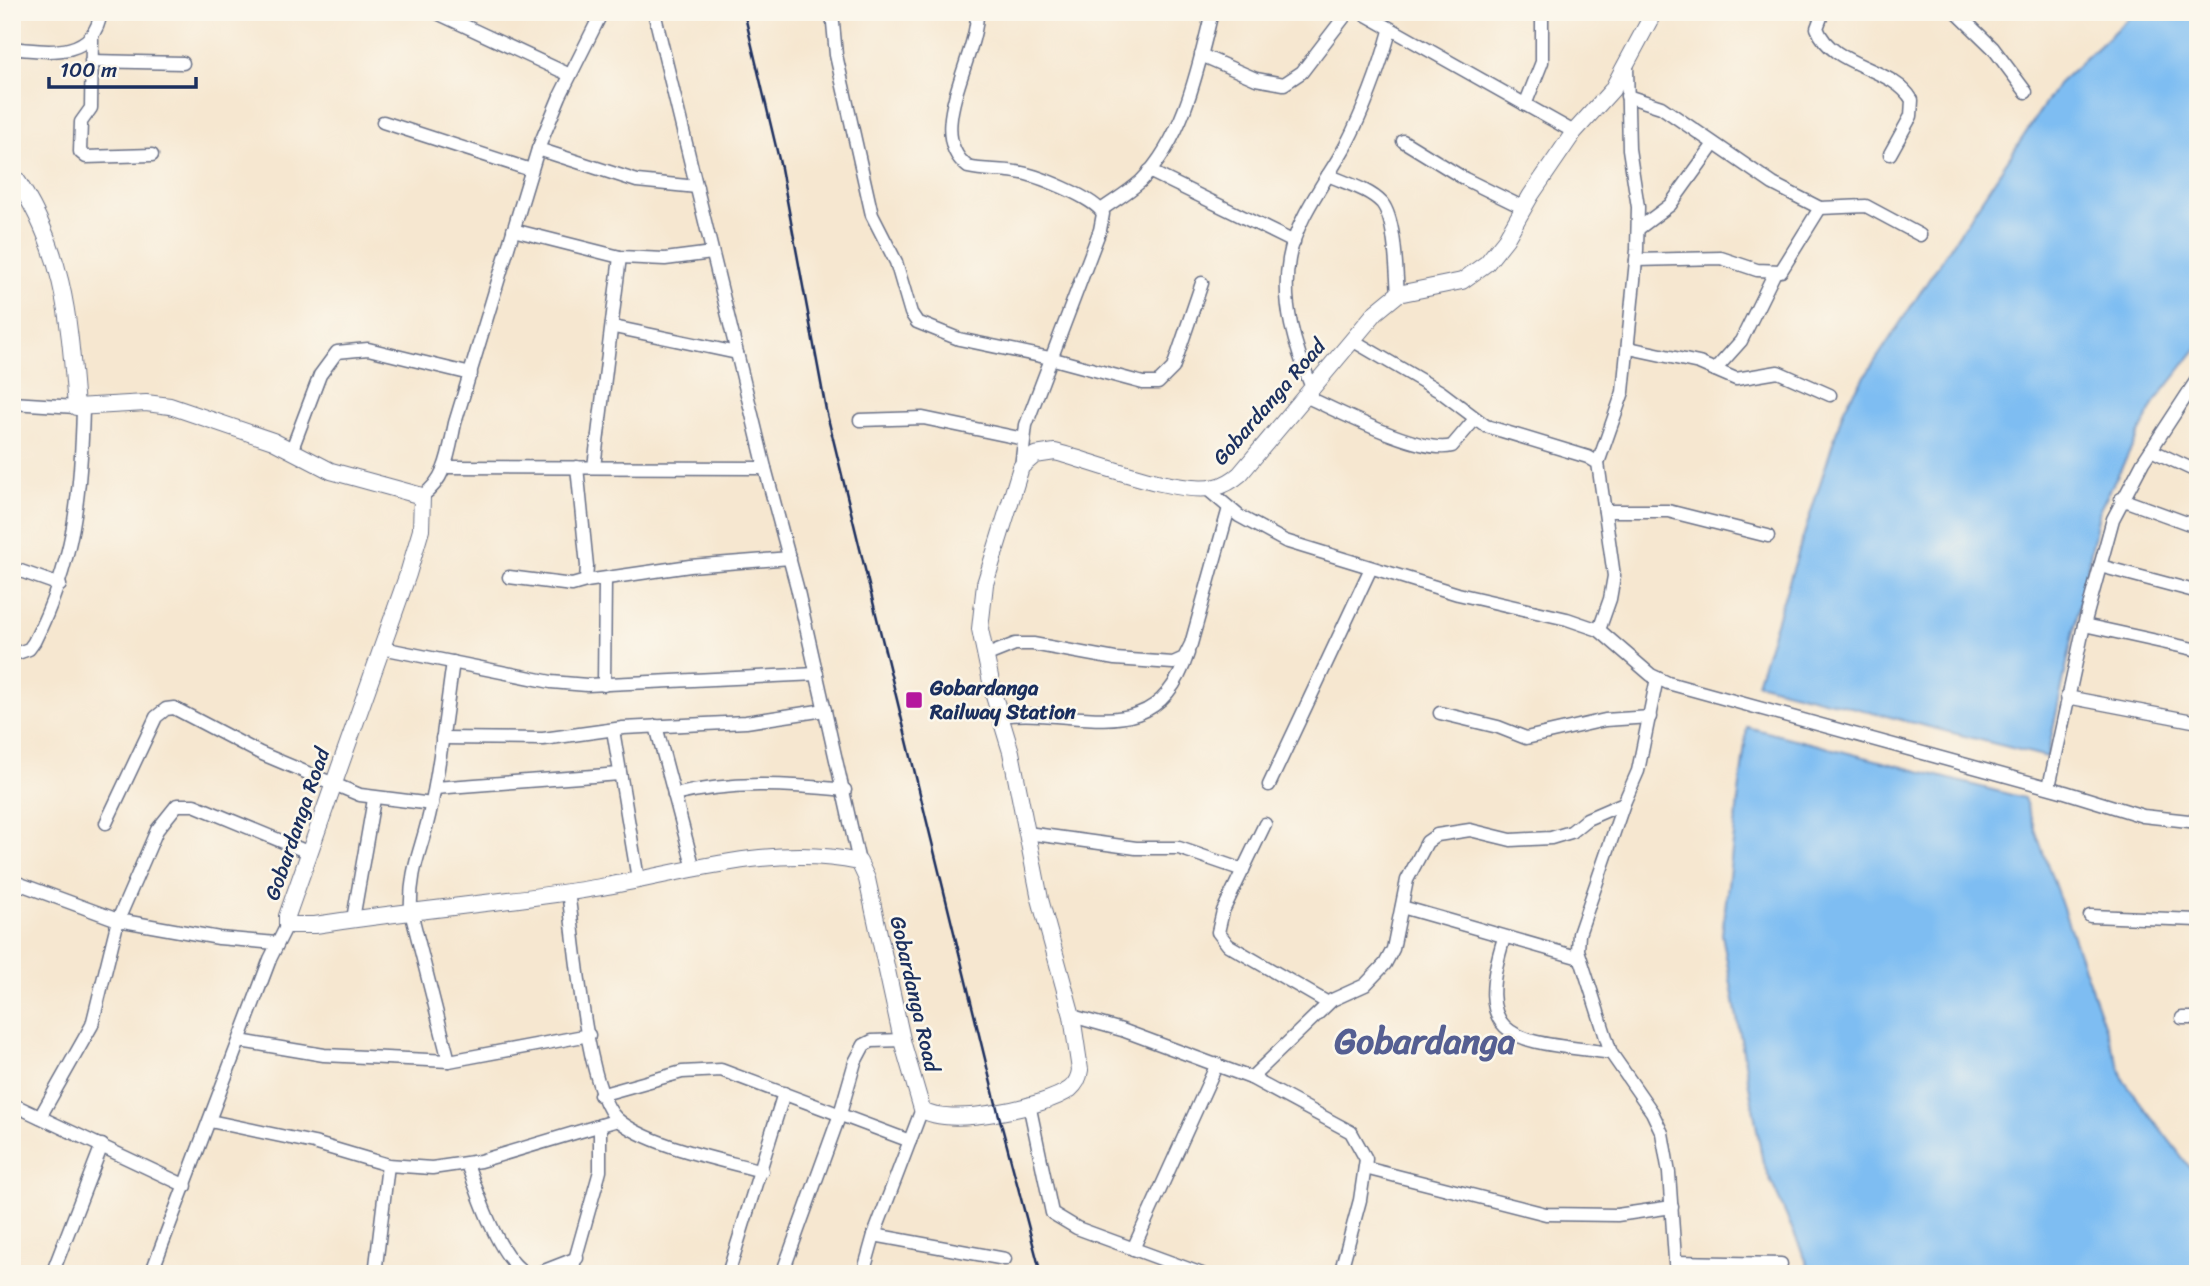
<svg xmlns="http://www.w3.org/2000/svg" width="2210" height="1286" font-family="Sriracha,sans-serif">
<rect width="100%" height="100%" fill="#fbf7ec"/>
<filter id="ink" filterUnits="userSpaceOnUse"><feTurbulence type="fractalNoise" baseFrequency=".0143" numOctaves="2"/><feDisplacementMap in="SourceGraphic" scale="14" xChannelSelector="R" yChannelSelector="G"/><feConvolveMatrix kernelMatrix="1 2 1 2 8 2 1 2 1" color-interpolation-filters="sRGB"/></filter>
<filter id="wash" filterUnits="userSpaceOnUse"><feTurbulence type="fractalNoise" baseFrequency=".00686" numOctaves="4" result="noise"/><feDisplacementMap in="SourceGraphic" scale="28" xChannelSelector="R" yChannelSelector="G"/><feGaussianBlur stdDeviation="1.57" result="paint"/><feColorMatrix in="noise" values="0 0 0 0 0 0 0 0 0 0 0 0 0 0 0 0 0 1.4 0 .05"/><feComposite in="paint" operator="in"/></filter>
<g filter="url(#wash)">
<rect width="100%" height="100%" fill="#f6e7d0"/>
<g fill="#7ebdf2" stroke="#4c76a8" stroke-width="2">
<path d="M2135 12H2198V347L2157 399 2100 509 2047 757 1757 683 1844 408 2058 84Z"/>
<path d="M1747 727 2024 798 2124 1081 2198 1178V1274H1812L1763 1163 1722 934Z"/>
</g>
</g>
<g filter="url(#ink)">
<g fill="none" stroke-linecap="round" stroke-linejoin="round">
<defs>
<g id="minor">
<path d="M435 12 570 75"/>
<path d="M654 12 765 468 797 587 859 862"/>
<path d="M832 12 836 55 872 215 896 262 911 313 917 322 959 339 1050 358 1143 383H1158L1173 368 1202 283"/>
<path d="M977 12C978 58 923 133 968 167 984 171 1000 169 1016 172 1034 174 1096 198 1103 214L1100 230 1026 425 1021 467"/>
<path d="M1361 12 1574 132"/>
<path d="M1823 12 1817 28C1832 68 1892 66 1912 100L1911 116 1890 154"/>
<path d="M1956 12 1993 48 2026 92"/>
<path d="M92 39 91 108 81 122 80 152 86 157 152 155"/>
<path d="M12 48C49 52 94 59 101 12"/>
<path d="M1201 55 1256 79 1284 84 1302 72 1348 12"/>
<path d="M91 61 183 63"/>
<path d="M1627 96 1661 107 1773 184 1820 208 1866 206 1920 235"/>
<path d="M1525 105 1542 62V12"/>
<path d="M383 122 531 170"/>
<path d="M1403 141 1465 179 1524 208"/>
<path d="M538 149 637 181 697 187"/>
<path d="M1149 171 1294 242"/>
<path d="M1328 175C1345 183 1369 189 1382 203 1396 221 1396 271 1398 294"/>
<path d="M1101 210C1115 200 1129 192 1141 181 1184 138 1198 69 1212 12"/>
<path d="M1638 229 1670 205 1714 144"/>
<path d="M513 230 620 257 665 259 712 253"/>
<path d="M1636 260 1721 258 1757 270 1781 271 1820 208"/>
<path d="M614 327 737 353"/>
<path d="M1352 340 1441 392 1486 426 1588 457 1598 463 1614 576 1610 599 1599 630"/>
<path d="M1629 348 1699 363 1736 379 1778 372 1830 395"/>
<path d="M1715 370 1741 341 1775 272"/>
<path d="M1312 388C1295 347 1281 304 1289 259 1296 218 1327 180 1346 145 1365 108 1379 70 1390 31"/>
<path d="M1305 396C1336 410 1421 455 1452 446L1475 419"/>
<path d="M12 403 76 407"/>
<path d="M860 420 923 418 1024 439"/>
<path d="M292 449 320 375 337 352 368 349 471 374"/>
<path d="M2151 450 2198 472"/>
<path d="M1598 463 1623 392 1637 250 1638 207 1629 149 1627 67"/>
<path d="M445 467 765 468"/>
<path d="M594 467 620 257"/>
<path d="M1206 488 1239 516 1285 541 1458 594 1567 619 1599 630 1651 675 1668 683 2065 792 2143 816 2198 822"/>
<path d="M422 496C447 479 449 450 455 423L538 149 560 96 602 12"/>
<path d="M2121 499 2198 527"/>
<path d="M1605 511H1668L1768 536"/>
<path d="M2100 566 2198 592"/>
<path d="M12 568 60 585"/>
<path d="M509 577 572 585 586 581 587 566 577 467"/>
<path d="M586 581 690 566 790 558"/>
<path d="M2084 625 2198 650"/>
<path d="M382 648 551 682 587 685 817 674"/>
<path d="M12 655 29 649 34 642C74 563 81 495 83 408"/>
<path d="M985 656 1015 644H1033L1115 659 1173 663 1184 658 1191 644 1229 508"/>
<path d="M604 685 605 579"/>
<path d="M2067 697 2198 722"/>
<path d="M1440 713 1498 727 1526 738 1605 720 1650 717"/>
<path d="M1001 716C1077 706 1156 754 1188 653"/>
<path d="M656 726 694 869"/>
<path d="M613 730 638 879"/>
<path d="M442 738 543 739 623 728 746 722 825 710"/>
<path d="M1269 785 1371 568"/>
<path d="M2049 787 2084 625 2113 519 2143 462 2198 378"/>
<path d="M435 788 620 774"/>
<path d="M674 795C732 781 786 784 845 790"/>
<path d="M1624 803 1579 934 1578 950 1611 1053 1652 1112 1662 1133 1669 1173 1676 1274"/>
<path d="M106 823 156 717 166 709 174 708 260 753 360 795 432 804"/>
<path d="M1265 824 1223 911 1218 932 1228 945 1328 1003"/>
<path d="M1027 833 1136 848H1179L1243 870"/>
<path d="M12 881 118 920 219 938 276 943"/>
<path d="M568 892C575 938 586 1092 617 1119 648 1146 722 1160 762 1171"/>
<path d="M1402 907 1580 958"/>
<path d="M2090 916 2198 920"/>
<path d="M353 919 374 799"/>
<path d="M1504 938C1469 1048 1523 1040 1611 1053"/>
<path d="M1072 1016 1122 1030 1251 1078 1351 1132 1366 1159 1360 1200 1340 1274"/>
<path d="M2182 1018H2198"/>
<path d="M240 1041 324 1055 449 1061 589 1035"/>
<path d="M449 1061 411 912C409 867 423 848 431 807 441 759 446 710 453 662"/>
<path d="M1251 1078 1332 1000 1365 985 1385 964 1393 949 1407 880 1427 842 1437 835 1470 830 1511 840 1551 838 1571 832 1587 819 1624 803 1638 771 1657 678"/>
<path d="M600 1095 682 1072 721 1070 910 1141"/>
<path d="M12 1104 186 1186"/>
<path d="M1029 1104 1052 1213 1077 1228 1202 1274"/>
<path d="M40 1117 92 1025 118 920 157 830 177 805H194L310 853"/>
<path d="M210 1121 314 1143 388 1165 432 1168 480 1161 618 1120"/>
<path d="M467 1164C478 1192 499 1262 528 1274"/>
<path d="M1365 1168 1546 1214 1617 1215 1672 1207"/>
<path d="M874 1235 1005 1259"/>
<path d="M1133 1249 1217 1064"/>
<path d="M1675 1262 1781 1264"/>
<path d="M52 1274 102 1145"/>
<path d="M151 1274 270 959 287 925"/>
<path d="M375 1274 388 1165"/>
<path d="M536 1274 577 1258"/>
<path d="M571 1274 600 1171V1125"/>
<path d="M728 1274 784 1093"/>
<path d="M782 1274 840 1114 855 1062 864 1045 872 1041 902 1040"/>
<path d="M863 1274 874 1235 922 1109"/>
</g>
<path id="major" d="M12 173C65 249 69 319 76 407L146 403 170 406 273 441 331 471 422 496 421 530 408 574 287 916V925H315C409 910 506 903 601 887 685 873 773 843 859 862L867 879 903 1044 922 1109C946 1128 1046 1107 1070 1089 1076 1084 1079 1078 1080 1070L1072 1016 1040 899 1011 752 994 696 980 629 985 584 1021 467 1035 455 1055 452C1094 462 1178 496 1216 487 1225 485 1233 480 1240 474L1376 312 1398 294 1462 281 1487 263 1506 239 1531 195 1574 132 1612 90 1654 12"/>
</defs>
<use href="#minor" stroke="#686f86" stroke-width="15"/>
<use href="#major" stroke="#686f86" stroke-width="18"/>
<use href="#minor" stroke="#fff" stroke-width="12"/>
<use href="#major" stroke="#fff" stroke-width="16"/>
<path stroke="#1b2f5e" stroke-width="2.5" d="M744 12 781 168 826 410 998 1112 1041 1274"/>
</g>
</g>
<rect fill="#b5179e" stroke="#fbf7ec" stroke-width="2.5" x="905" y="691" width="18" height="18" rx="3.5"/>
<g text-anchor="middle" stroke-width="5" stroke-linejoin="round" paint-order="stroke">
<g font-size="21" fill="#1b2f5e" stroke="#fbf7ec">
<text transform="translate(1269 402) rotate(-49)" y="7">Gobardanga Road</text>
<text transform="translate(297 824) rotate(-71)" y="7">Gobardanga Road</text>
<text transform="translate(915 994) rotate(77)" y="7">Gobardanga Road</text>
</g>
<g font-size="21" font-weight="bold" fill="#1b2f5e" stroke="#fbf7ec" text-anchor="start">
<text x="930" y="695">Gobardanga<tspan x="930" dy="24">Railway Station</tspan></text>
</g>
<g font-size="35" font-weight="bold" fill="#555f92" stroke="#fbf7ec">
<text x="1425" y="1053">Gobardanga</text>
</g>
</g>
<rect width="2210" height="1286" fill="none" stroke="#fbf7ec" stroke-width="42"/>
<path d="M49 77v10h147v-10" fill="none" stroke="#1b2f5e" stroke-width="3.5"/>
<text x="60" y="77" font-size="21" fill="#1b2f5e" stroke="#fbf7ec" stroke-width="5" paint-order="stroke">100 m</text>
</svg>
